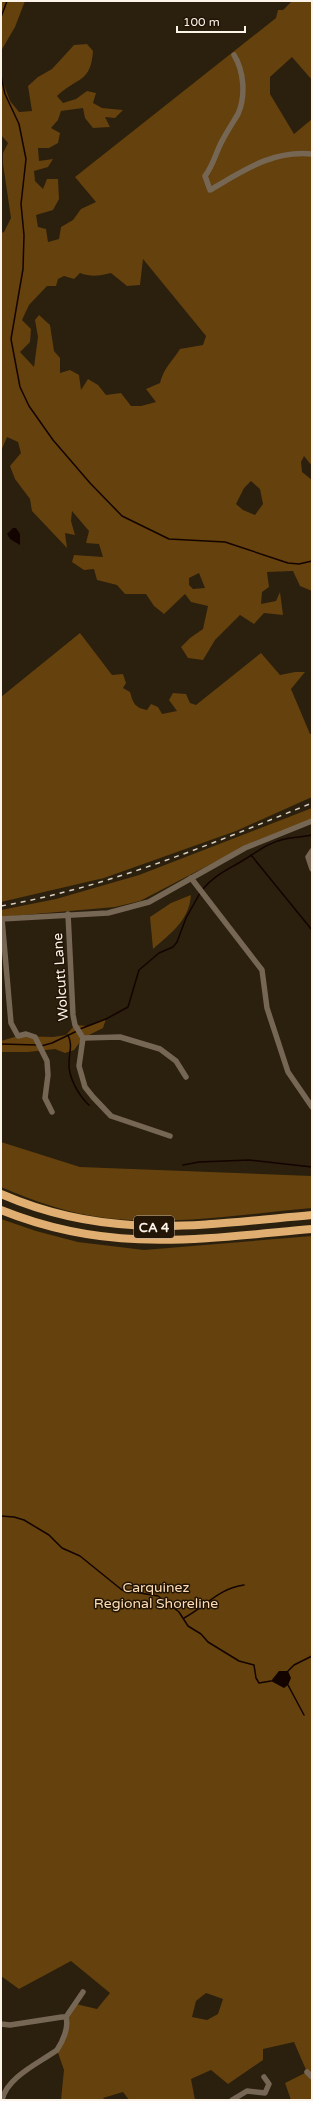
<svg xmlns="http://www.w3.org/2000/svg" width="313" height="2101" font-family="'Varela Round',sans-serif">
<rect width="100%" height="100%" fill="#2b1f0e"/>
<g fill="#64410d" fill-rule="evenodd">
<path d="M1 1H25L15 27 1 51Z"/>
<path d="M292 1H312V80L292 57 270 77V94L294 134 312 119V466L304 456 301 462 302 472 312 480V591L300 586 293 571 267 572 269 587 262 592 261 604 276 601 280 592 283 615 264 613 254 624 240 615 215 640 203 660 188 658 181 647 190 638 203 629 208 606 191 602 185 594 164 614 154 606 146 594H125L117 585 97 580 94 569 84 570 72 562 74 555 103 557 99 544 86 543 89 531 72 511 71 521 75 535 65 533 67 548 32 511 30 499 15 479 10 466 21 453 18 442 7 437 1 451V233L4 232 11 218 3 164V153L8 143 1 135V77L10 101 19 112 32 111 28 86 38 77 52 69 74 45 87 44 93 51C91 83 77 77 57 96L63 103 76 99 87 91 96 93 93 103 102 108 123 110 115 118 105 117 110 127 93 128 85 118 83 108 61 111 58 120 51 128 60 133 58 143 49 148H38L39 161 53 159 48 167 34 171 35 181 43 189 47 179H58L59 199 53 210 36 215 38 227 46 229 48 242 59 239 61 227 73 220 81 209 96 202 75 177 276 18 278 10H283ZM143 259 206 336 203 345 180 349C171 363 165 366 160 383L146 389 156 402 141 406H131L121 393 106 395 98 385 88 379 81 390 79 375 70 370 60 373V358L54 351 50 325 39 315 35 320 38 337 34 367 20 352 30 342 31 329 22 320 29 305 47 286H56L58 279 64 276 74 279 80 273C91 277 99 276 111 273L127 286 140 285ZM251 481 260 489 263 504 255 515 243 510 236 504 244 488ZM199 573 205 588 193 589 189 585V578Z"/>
<path d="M80 633 112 675 123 674 126 683 123 688 130 692C133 703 135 708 147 710L151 704 158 707 162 714 177 711 169 700 173 693 186 694 190 703 196 705 261 653 280 675 295 672H305L291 689 310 734H312V797L236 831 104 878 1 902V697Z"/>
<path d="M312 808V820L253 842 140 901 115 907 1 917V910L56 899 139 875Z"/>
<path d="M191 895C189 921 171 933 153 949L150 917 171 903Z"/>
<path d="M106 1019 103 1028 83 1038 74 1050 65 1053 55 1049 28 1052H1V1041L18 1036 53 1037 66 1035 75 1025 88 1026Z"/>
<path d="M1 1142 80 1167 312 1176V1208C244 1214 174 1226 106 1218 70 1214 34 1201 1 1187Z"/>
<path d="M1 1219 36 1231 78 1242 144 1250 312 1236V2100H291L285 2083 307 2072 294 2042 263 2049V2060L228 2084 211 2070 191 2079 195 2100H129L123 2092 103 2098 105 2100H61L64 2070 57 2050 61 2044 66 2017 76 2004 97 2009 110 1993 71 1961 19 1989 1 1976ZM206 1993 223 1999 218 2014 207 2020 192 2017 196 2001Z"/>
</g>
<g fill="#140400">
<path d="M13 528H16L20 534V545L10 539 7 534Z"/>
<path d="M279 1671H288L291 1678 288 1685 284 1688 271 1681Z"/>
</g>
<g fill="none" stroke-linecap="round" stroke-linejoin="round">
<g stroke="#140400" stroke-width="1.5">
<path d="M1 17 7 1"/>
<path d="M1 76 5 94 19 124 26 159 21 204 24 235 23 269 11 339 20 387 29 406 53 440 90 483 122 516 169 539 225 542 288 563 299 564 312 561"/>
<path d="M251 855 312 930"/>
<path d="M202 890C213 876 227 870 242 861 256 853 268 842 285 839 294 837 303 837 312 835"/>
<path d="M80 1029 106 1019 128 1007 139 970 159 953 173 947 177 942 186 918 200 893"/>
<path d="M68 1035C73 1046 69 1052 69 1063 68 1077 79 1096 89 1105"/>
<path d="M1 1044 37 1045"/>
<path d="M41 1046 52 1043 77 1031"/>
<path d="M183 1165 199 1162 249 1160 312 1167"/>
<path d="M1 1516 14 1517 24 1520 49 1535 62 1548 80 1556 122 1590 158 1596 179 1612 188 1626 201 1634 208 1642 239 1661 254 1665 256 1678 259 1683 271 1681"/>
<path d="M184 1618C205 1607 219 1588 244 1585"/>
<path d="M287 1672 294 1665 312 1656"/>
<path d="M288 1685 304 1715"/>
</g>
<g stroke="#766654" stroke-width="5.5">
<path d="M234 55C244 71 246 96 238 114 232 124 226 133 221 143 215 155 213 166 205 176L210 190C243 171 272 150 312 154"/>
<path d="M312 851 308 857 312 869"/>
<path d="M191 878 262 970 267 1008 288 1072 312 1107"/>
<path d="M68 914 73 1015 75 1025 83 1038"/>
<path d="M1 919 108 913 149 902 245 848 312 821"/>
<path d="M2 919 11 1023 18 1036 26 1034 35 1037 47 1061 48 1075 45 1098 52 1112"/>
<path d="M83 1038 79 1066 85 1087 93 1097 111 1116 170 1136"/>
<path d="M83 1038 120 1037 160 1049 176 1061 186 1077"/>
<path d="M66 2017 83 1992"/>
<path d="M1 2024 10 2025 62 2017H66C69 2027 63 2041 57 2050 39 2063 7 2077 2 2100"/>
<path d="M307 2072 312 2077"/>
<path d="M232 2100 247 2091 265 2093 269 2084 264 2077"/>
</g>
<g stroke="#dfae70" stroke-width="8">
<path d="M1 1194C109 1241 200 1225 312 1215"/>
<path d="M1 1210C110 1254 199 1239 312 1229"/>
</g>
<path stroke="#d8cfc3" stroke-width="1.5" stroke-dasharray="5 5" stroke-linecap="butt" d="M1 906C109 887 211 844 312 803"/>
</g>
<g text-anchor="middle" stroke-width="3" stroke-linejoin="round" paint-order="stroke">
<rect fill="#221506" stroke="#bbb0a5" stroke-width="1" x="134" y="1216" width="40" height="22" rx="3"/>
<g font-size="13" font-weight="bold" fill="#fcf3e9">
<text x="154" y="1232">CA 4</text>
</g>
<g font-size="14" fill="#fcf3e9" stroke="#221506">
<text transform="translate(60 977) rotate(-94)" y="5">Wolcutt Lane</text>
</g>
<g font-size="14" fill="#feddb6" stroke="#221506">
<text x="156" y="1592">Carquinez<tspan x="156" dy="16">Regional Shoreline</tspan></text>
</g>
</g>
<rect width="313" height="2101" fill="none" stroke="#fcf3e9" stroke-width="4"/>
<path d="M177 26v6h68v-6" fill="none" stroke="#fcf3e9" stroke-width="2"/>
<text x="183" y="26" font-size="12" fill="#fcf3e9" stroke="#221506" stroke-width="3" paint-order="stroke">100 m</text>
</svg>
